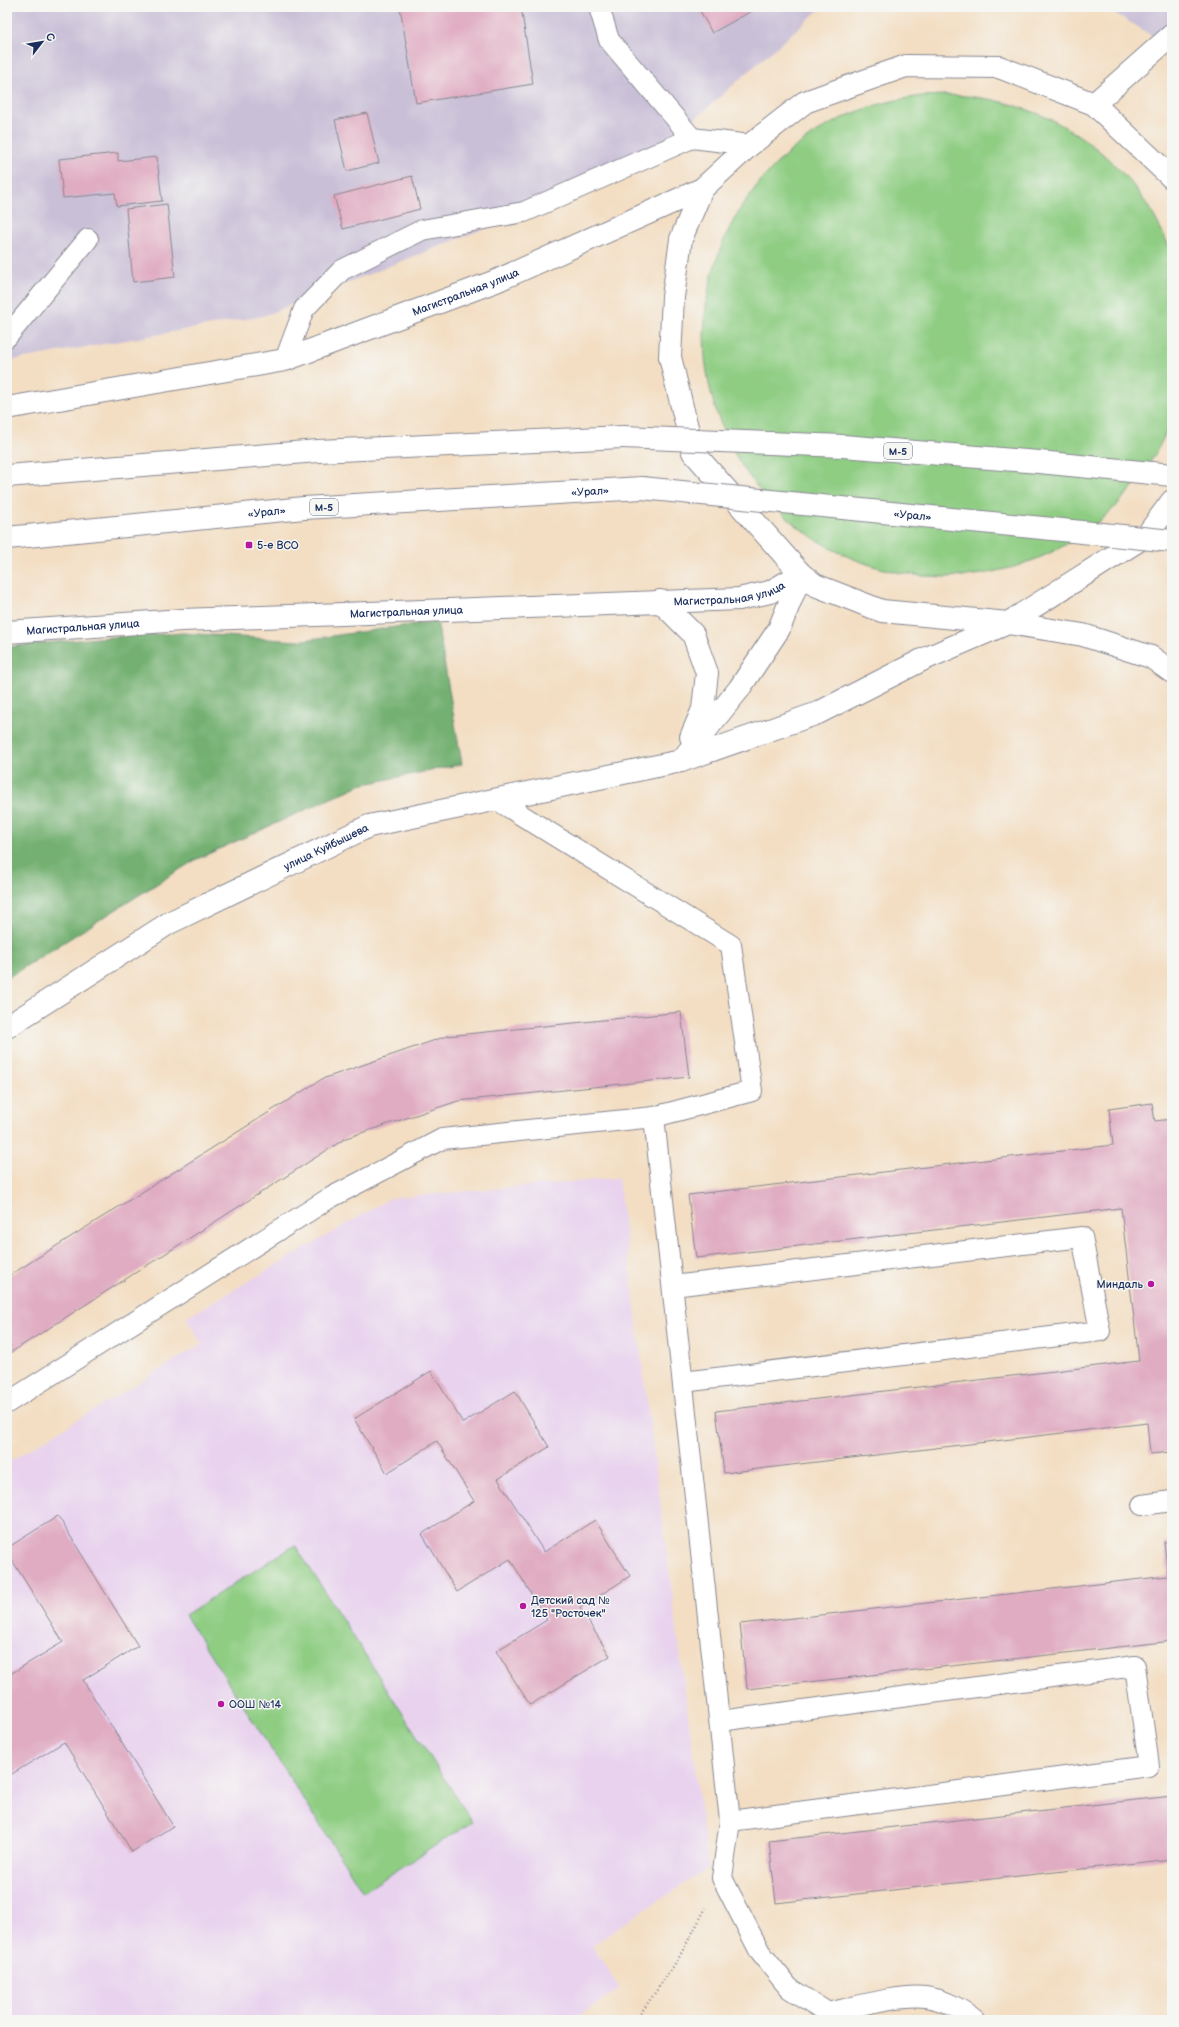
<svg xmlns="http://www.w3.org/2000/svg" width="1179" height="2027" font-family="'Balsamiq Sans',sans-serif">
<rect width="100%" height="100%" fill="#f6f6f2"/>
<filter id="ink" filterUnits="userSpaceOnUse"><feTurbulence type="fractalNoise" baseFrequency=".025" numOctaves="2"/><feDisplacementMap in="SourceGraphic" scale="8" xChannelSelector="R" yChannelSelector="G"/><feConvolveMatrix kernelMatrix="1 2 1 2 8 2 1 2 1" color-interpolation-filters="sRGB"/></filter>
<filter id="wash" filterUnits="userSpaceOnUse"><feTurbulence type="fractalNoise" baseFrequency=".012" numOctaves="4" result="noise"/><feDisplacementMap in="SourceGraphic" scale="16" xChannelSelector="R" yChannelSelector="G"/><feGaussianBlur stdDeviation="0.9" result="paint"/><feColorMatrix in="noise" values="0 0 0 0 0 0 0 0 0 0 0 0 0 0 0 0 0 1.4 0 .05"/><feComposite in="paint" operator="in"/></filter>
<g filter="url(#wash)">
<rect width="100%" height="100%" fill="#f3dec3"/>
<path fill="#e8d2ee" d="M618 1178 708 1868 592 1945 620 1989 572 2020H7V1463L202 1344 186 1318 391 1198Z"/>
<g fill="#c9bfd7">
<path d="M7 7H822L640 167 263 316 7 361Z"/>
<path d="M1105 7H1172V48Z"/>
</g>
<g fill="#8fcd83" stroke="#557e70">
<circle cx="945" cy="336" r="241"/>
<path d="M295 1545 472 1822 363 1892 185 1615Z"/>
</g>
<path fill="#73b071" stroke="#477068" d="M437 621 462 764 360 785 195 860 7 978V647L97 638 183 633 297 641Z"/>
<g id="blocks">
<g fill="#e0acc2">
<path d="M400 7H521L533 84 416 103Z"/>
<path d="M698 7H759L712 33Z"/>
<path d="M367 113 379 163 347 171 335 120Z"/>
<path d="M118 153V161L157 157 162 201 117 206 115 193 63 198 59 159Z"/>
<path d="M412 176 420 209 343 229 334 196Z"/>
<path d="M167 204 175 277 133 282 126 209Z"/>
<path d="M681 1012 689 1077 458 1101 346 1138 7 1355V1277L322 1079 447 1036Z"/>
<path d="M1152 1103 1155 1121 1172 1119V1452L1150 1454 1147 1423 724 1473 716 1411 1139 1361 1121 1208 696 1258 688 1195 1113 1145 1109 1109Z"/>
<path d="M431 1371 463 1423 515 1391 549 1447 498 1479 544 1552 595 1520 630 1576 580 1608 610 1656 530 1705 496 1651 547 1620 510 1559 457 1592 422 1534 474 1501 437 1441 387 1473 354 1419Z"/>
<path d="M58 1516 138 1646 83 1680 173 1826 132 1852 64 1742 7 1777V1676L63 1642 7 1552V1548Z"/>
<path d="M1172 1541V1641L747 1689 740 1624 1168 1576 1164 1542Z"/>
<path d="M1172 1796V1859L776 1903 769 1841Z"/>
</g>
</g>
</g>
<g filter="url(#ink)">
<use href="#blocks" fill-opacity="0" stroke="#878690" stroke-width="1"/>
<g fill="none" stroke-linecap="round" stroke-linejoin="round">
<defs>
<g id="service">
<path d="M599 7 609 40 692 138"/>
<path d="M7 337 88 239"/>
<path d="M285 360 304 309 342 270 422 230 524 212 692 138 750 145"/>
<path d="M497 800 731 945 752 1091 654 1117"/>
<path d="M673 1286 1082 1237 1100 1331 683 1382"/>
<path d="M7 1403 328 1199 442 1139 654 1117 730 1821 1149 1766 1135 1666 720 1721"/>
<path d="M1142 1505 1172 1501"/>
<path d="M730 1821 722 1878 760 1952 789 1988 828 2013C854 2007 900 1994 925 1997 943 1999 962 2009 975 2020"/>
</g>
<path id="minor" d="M1094 104 1172 35"/>
<g id="secondary">
<path id="s1" d="M7 1027 169 923 369 826 681 761 818 713 922 660 1008 623 1083 635 1151 657 1172 672"/>
</g>
<g id="primary">
<path d="M1172 178 1094 104 999 67 906 66 805 102 750 145 702 189 681 239 673 297 670 357 693 452 801 574 815 585 882 611 1008 623 1147 535 1172 501"/>
<path id="s2" d="M7 408 285 360 496 281 702 189"/>
<path d="M660 601 693 634 707 673 703 709 691 737"/>
<path id="s3" d="M7 632 182 620 739 599 770 592 801 574"/>
<path d="M681 761 739 689 779 629 801 574"/>
</g>
<g id="trunk">
<path d="M7 476 318 451 623 437"/>
<path id="s4" d="M7 538 304 508 642 488"/>
</g>
</defs>
<use href="#service" stroke="#878690" stroke-width="22"/>
<use href="#minor" stroke="#878690" stroke-width="24"/>
<use href="#secondary" stroke="#878690" stroke-width="24"/>
<use href="#primary" stroke="#878690" stroke-width="24"/>
<use href="#trunk" stroke="#878690" stroke-width="24"/>
<path stroke="#878690" stroke-width="2.5" stroke-dasharray="1 3" stroke-linecap="butt" d="M636 2020 677 1961 706 1908"/>
<use href="#service" stroke="#fff" stroke-width="20"/>
<use href="#minor" stroke="#fff" stroke-width="22"/>
<use href="#secondary" stroke="#fff" stroke-width="22"/>
<use href="#primary" stroke="#fff" stroke-width="22"/>
<use href="#trunk" stroke="#fff" stroke-width="22"/>
<defs>
<g id="trunk-bridge">
<path d="M623 437 843 446 1039 462 1172 475"/>
<path id="s5" d="M642 488 1172 541"/>
</g>
</defs>
<use href="#trunk-bridge" stroke="#878690" stroke-width="24" stroke-linecap="butt"/>
<use href="#trunk-bridge" stroke="#fff" stroke-width="22"/>
</g>
</g>
<g fill="#b5179e" stroke="#f6f6f2" stroke-width="1.5">
<rect x="245" y="541" width="8" height="8" rx="2"/>
<circle cx="1151" cy="1284" r="4"/>
<circle cx="523" cy="1606" r="4"/>
<circle cx="221" cy="1704" r="4"/>
</g>
<g text-anchor="middle" stroke-width="3" stroke-linejoin="round" paint-order="stroke">
<g fill="#f6f6f2" stroke="#5d6b8a" stroke-width="1">
<rect x="884" y="443" width="28" height="16" rx="3"/>
<rect x="310" y="499" width="28" height="16" rx="3"/>
</g>
<g font-size="10" font-weight="bold" fill="#1b2f5e">
<text x="898" y="455">М-5</text>
<text x="324" y="511">М-5</text>
</g>
<g font-size="11" fill="#1b2f5e" stroke="#f6f6f2">
<text dy="4" stroke="none"><textPath href="#s2" startOffset="475">Магистральная улица</textPath></text>
<text dy="4" stroke="none"><textPath href="#s4" startOffset="585">«Урал»</textPath></text>
<text dy="4" stroke="none"><textPath href="#s4" startOffset="261">«Урал»</textPath></text>
<text dy="4" stroke="none"><textPath href="#s5" startOffset="272">«Урал»</textPath></text>
<text dy="4" stroke="none"><textPath href="#s3" startOffset="724">Магистральная улица</textPath></text>
<text dy="4" stroke="none"><textPath href="#s3" startOffset="400">Магистральная улица</textPath></text>
<text dy="4" stroke="none"><textPath href="#s3" startOffset="76">Магистральная улица</textPath></text>
<text dy="4" stroke="none"><textPath href="#s1" startOffset="367">улица Куйбышева</textPath></text>
</g>
<g font-size="11" fill="#1b2f5e" stroke="#f6f6f2" text-anchor="start">
<text x="257" y="549">5-е ВСО</text>
<text x="1143" y="1288" text-anchor="end">Миндаль</text>
<text x="531" y="1604">Детский сад №<tspan x="531" dy="13">125 "Росточек"</tspan></text>
<text x="229" y="1708">ООШ №14</text>
</g>
</g>
<rect width="1179" height="2027" fill="none" stroke="#f6f6f2" stroke-width="24"/>
<g transform="translate(42 42) rotate(59)" stroke="#f6f6f2" stroke-width="3" paint-order="stroke">
<path d="M0-3L7 15L0 10L-7 15Z" fill="#1b2f5e"/>
<text y="-6" font-size="11" font-weight="bold" text-anchor="middle" fill="#1b2f5e">С</text>
</g>
</svg>
